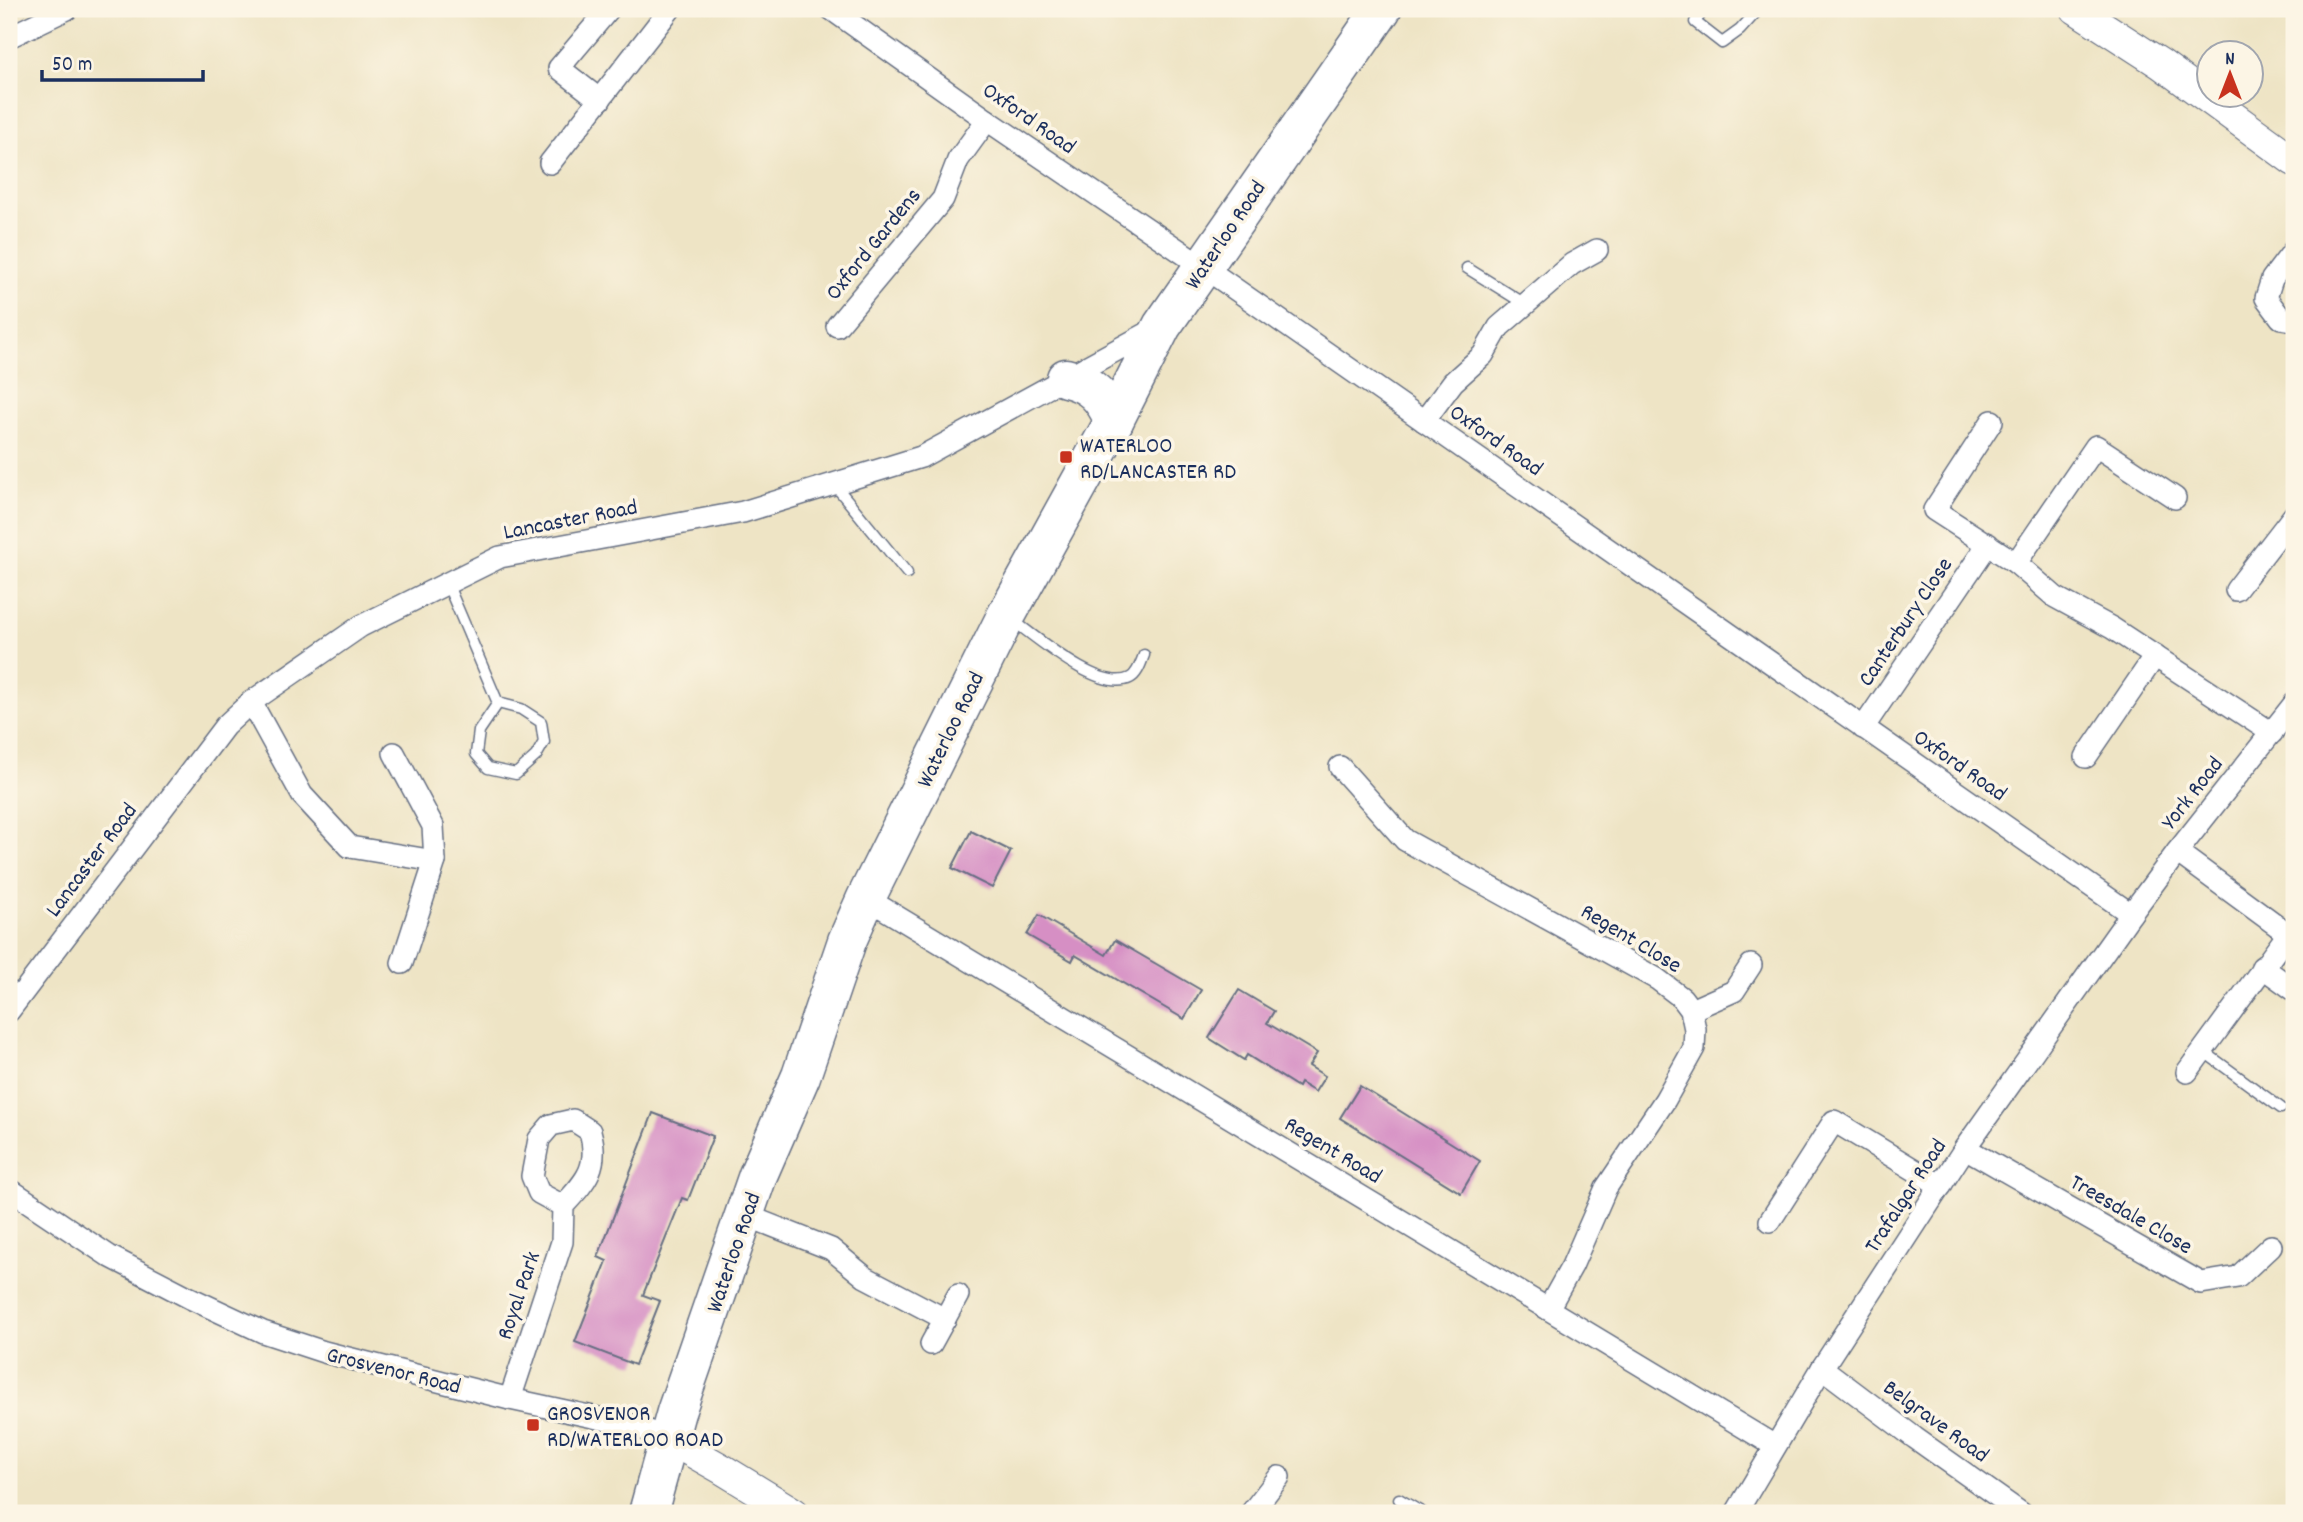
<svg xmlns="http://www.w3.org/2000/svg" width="2303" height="1522" font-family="Dekko,sans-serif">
<rect width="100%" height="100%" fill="#fcf5e5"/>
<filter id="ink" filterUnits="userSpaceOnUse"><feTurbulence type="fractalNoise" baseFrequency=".0143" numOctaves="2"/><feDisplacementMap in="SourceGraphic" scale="14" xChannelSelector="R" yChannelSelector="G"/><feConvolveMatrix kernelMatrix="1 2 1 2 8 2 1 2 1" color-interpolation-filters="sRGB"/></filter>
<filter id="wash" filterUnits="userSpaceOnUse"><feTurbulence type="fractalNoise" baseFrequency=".00686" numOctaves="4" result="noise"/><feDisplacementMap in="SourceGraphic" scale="28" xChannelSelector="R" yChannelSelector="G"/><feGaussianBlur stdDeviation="1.57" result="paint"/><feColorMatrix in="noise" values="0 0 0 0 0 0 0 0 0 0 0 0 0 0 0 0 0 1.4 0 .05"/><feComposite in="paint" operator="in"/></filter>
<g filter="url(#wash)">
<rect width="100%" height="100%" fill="#eee4c5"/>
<g id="blocks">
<g fill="#d68fc4">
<path d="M971 831 1011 851 992 888 952 868Z"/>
<path d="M1039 915 1106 955 1115 940 1201 990 1184 1019 1075 955 1072 961 1027 935Z"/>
<path d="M1239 990 1274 1011 1267 1023 1317 1053 1309 1066 1325 1076 1315 1092 1300 1083 1298 1087 1247 1055 1244 1060 1209 1038Z"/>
<path d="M1360 1086 1480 1161 1461 1193 1340 1118Z"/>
<path d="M653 1113 713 1136 688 1200 682 1198 643 1295 660 1301 635 1365 575 1342 607 1261 598 1257Z"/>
</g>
</g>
</g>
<g filter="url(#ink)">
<use href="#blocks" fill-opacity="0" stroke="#656e82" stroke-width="2"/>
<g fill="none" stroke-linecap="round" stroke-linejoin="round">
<defs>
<g id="lane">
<path d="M1704 9 1695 22 1722 43 1740 30 1759 9"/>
<path d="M1467 268 1525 304"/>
<path d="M834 484 907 573"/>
<path d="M447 583 498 703"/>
<path d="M1011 619C1036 637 1100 693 1130 678 1138 674 1141 662 1144 655"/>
<path d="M498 703 521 709 541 722 544 742 536 756 516 774 488 768 476 754 479 731Z"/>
<path d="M9 985 21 994"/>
<path d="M2203 1051 2281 1108"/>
<path d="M1399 1499 1423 1513"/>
</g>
<g id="street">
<path d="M831 9 987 120 1202 266 2131 914"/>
<path d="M9 37 67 9"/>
<path d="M600 100 559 68 609 9"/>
<path d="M550 163 670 9"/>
<path d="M2294 250 2272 279 2266 298 2281 318 2294 320"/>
<path d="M837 326 943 199 958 160 987 120"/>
<path d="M1424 421 1453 382 1483 355 1499 327 1572 264 1597 250"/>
<path d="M1992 421 1934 510 2016 563 2055 597 2112 628 2272 733"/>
<path d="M2016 563 2096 446 2175 498"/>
<path d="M2236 590 2294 515"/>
<path d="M251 702 302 795 350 847 435 861"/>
<path d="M1863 728 1988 544"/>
<path d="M394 753 433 826 435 861 402 963"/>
<path d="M2086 757 2155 656"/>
<path d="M1340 767 1405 840 1657 979 1682 998 1691 1010 1695 1029 1694 1048 1665 1100 1606 1188 1572 1266 1548 1309"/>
<path d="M2177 852 2294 938"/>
<path d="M866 898 1775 1446"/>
<path d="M2262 967 2294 990"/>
<path d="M1691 1010 1734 991 1751 965"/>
<path d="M9 1011 225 726 251 702 361 626 500 557 743 512 921 457 1157 328"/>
<path d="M2187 1072 2288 934"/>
<path d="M1965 1148 2201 1283 2238 1277 2271 1246"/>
<path d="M9 1189 109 1256 190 1298 263 1332 324 1352 510 1399 635 1426 669 1439"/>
<path d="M745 1215 831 1249 865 1277 945 1319"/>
<path d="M1770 1221 1834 1121 1941 1186"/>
<path d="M931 1344 958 1295"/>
<path d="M1822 1368 1915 1438 2021 1513"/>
<path d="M510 1399 562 1242 563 1206 539 1193 532 1176 539 1139 551 1125 573 1120 590 1131C600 1167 586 1181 563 1206"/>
<path d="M1251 1513 1279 1477"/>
<path d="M1736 1513 1822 1368 1965 1148 2131 914 2177 852 2294 704"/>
</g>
<g id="secondary">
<path d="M2076 9 2161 64 2294 161"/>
<path d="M669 1439 722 1469 794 1513"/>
</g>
<g id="highway">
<path d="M1066 378C1092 384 1103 397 1114 421"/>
<path d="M648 1513 676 1412 758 1175 801 1076 847 941 866 898 1006 616 1114 421 1162 326 1382 9"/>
</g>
</defs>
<use href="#lane" stroke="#656e82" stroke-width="13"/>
<use href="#street" stroke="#656e82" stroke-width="24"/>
<use href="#secondary" stroke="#656e82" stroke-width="32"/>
<use href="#highway" stroke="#656e82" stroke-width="41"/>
<use href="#lane" stroke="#fff" stroke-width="10"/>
<use href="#street" stroke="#fff" stroke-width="21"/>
<use href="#secondary" stroke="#fff" stroke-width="30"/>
<use href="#highway" stroke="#fff" stroke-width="38"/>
</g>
</g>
<g fill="#c8321e" stroke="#fcf5e5" stroke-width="2.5">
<rect x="1059" y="450" width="14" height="14" rx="3.5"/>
<rect x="526" y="1418" width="14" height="14" rx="3.5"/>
</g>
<g text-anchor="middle" stroke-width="7" stroke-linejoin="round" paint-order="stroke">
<g font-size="23" fill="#1b2f5e" stroke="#fcf5e5">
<text transform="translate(1030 117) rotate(35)" y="8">Oxford Road</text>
<text transform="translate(1224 234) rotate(-56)" y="8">Waterloo Road</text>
<text transform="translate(872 243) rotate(-51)" y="8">Oxford Gardens</text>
<text transform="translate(1497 439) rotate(35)" y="8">Oxford Road</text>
<text transform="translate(570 518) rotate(-11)" y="8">Lancaster Road</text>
<text transform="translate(1904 621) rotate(-56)" y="8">Canterbury Close</text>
<text transform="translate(949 729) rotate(-64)" y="8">Waterloo Road</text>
<text transform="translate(1961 764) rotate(35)" y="8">Oxford Road</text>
<text transform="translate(2191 792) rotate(-52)" y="8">York Road</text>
<text transform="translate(90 859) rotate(-53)" y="8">Lancaster Road</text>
<text transform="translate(1632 937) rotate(31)" y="8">Regent Close</text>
<text transform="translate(1334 1149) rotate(31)" y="8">Regent Road</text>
<text transform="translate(1904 1195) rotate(-57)" y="8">Trafalgar Road</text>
<text transform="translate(2132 1213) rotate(30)" y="8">Treesdale Close</text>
<text transform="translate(732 1252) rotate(-71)" y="8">Waterloo Road</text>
<text transform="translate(517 1295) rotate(-71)" y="8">Royal Park</text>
<text transform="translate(394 1369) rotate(14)" y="8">Grosvenor Road</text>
<text transform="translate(1937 1420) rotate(36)" y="8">Belgrave Road</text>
</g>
<g font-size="23" fill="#1b2f5e" stroke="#fcf5e5" text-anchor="start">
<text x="1080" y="452">WATERLOO<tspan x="1080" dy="26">RD/LANCASTER RD</tspan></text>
<text x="547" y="1420">GROSVENOR<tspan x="547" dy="26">RD/WATERLOO ROAD</tspan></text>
</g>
</g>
<rect width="2303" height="1522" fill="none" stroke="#fcf5e5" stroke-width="35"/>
<g transform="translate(2230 74)"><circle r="33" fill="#fcf5e5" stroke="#a2a6af" stroke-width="2"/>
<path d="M0-5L12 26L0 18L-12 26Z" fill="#c8321e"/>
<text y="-10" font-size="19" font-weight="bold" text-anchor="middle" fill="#1b2f5e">N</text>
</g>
<path d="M42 70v10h161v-10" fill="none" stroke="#1b2f5e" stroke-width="3.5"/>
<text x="52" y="70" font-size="21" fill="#1b2f5e" stroke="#fcf5e5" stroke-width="5" paint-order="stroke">50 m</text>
</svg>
